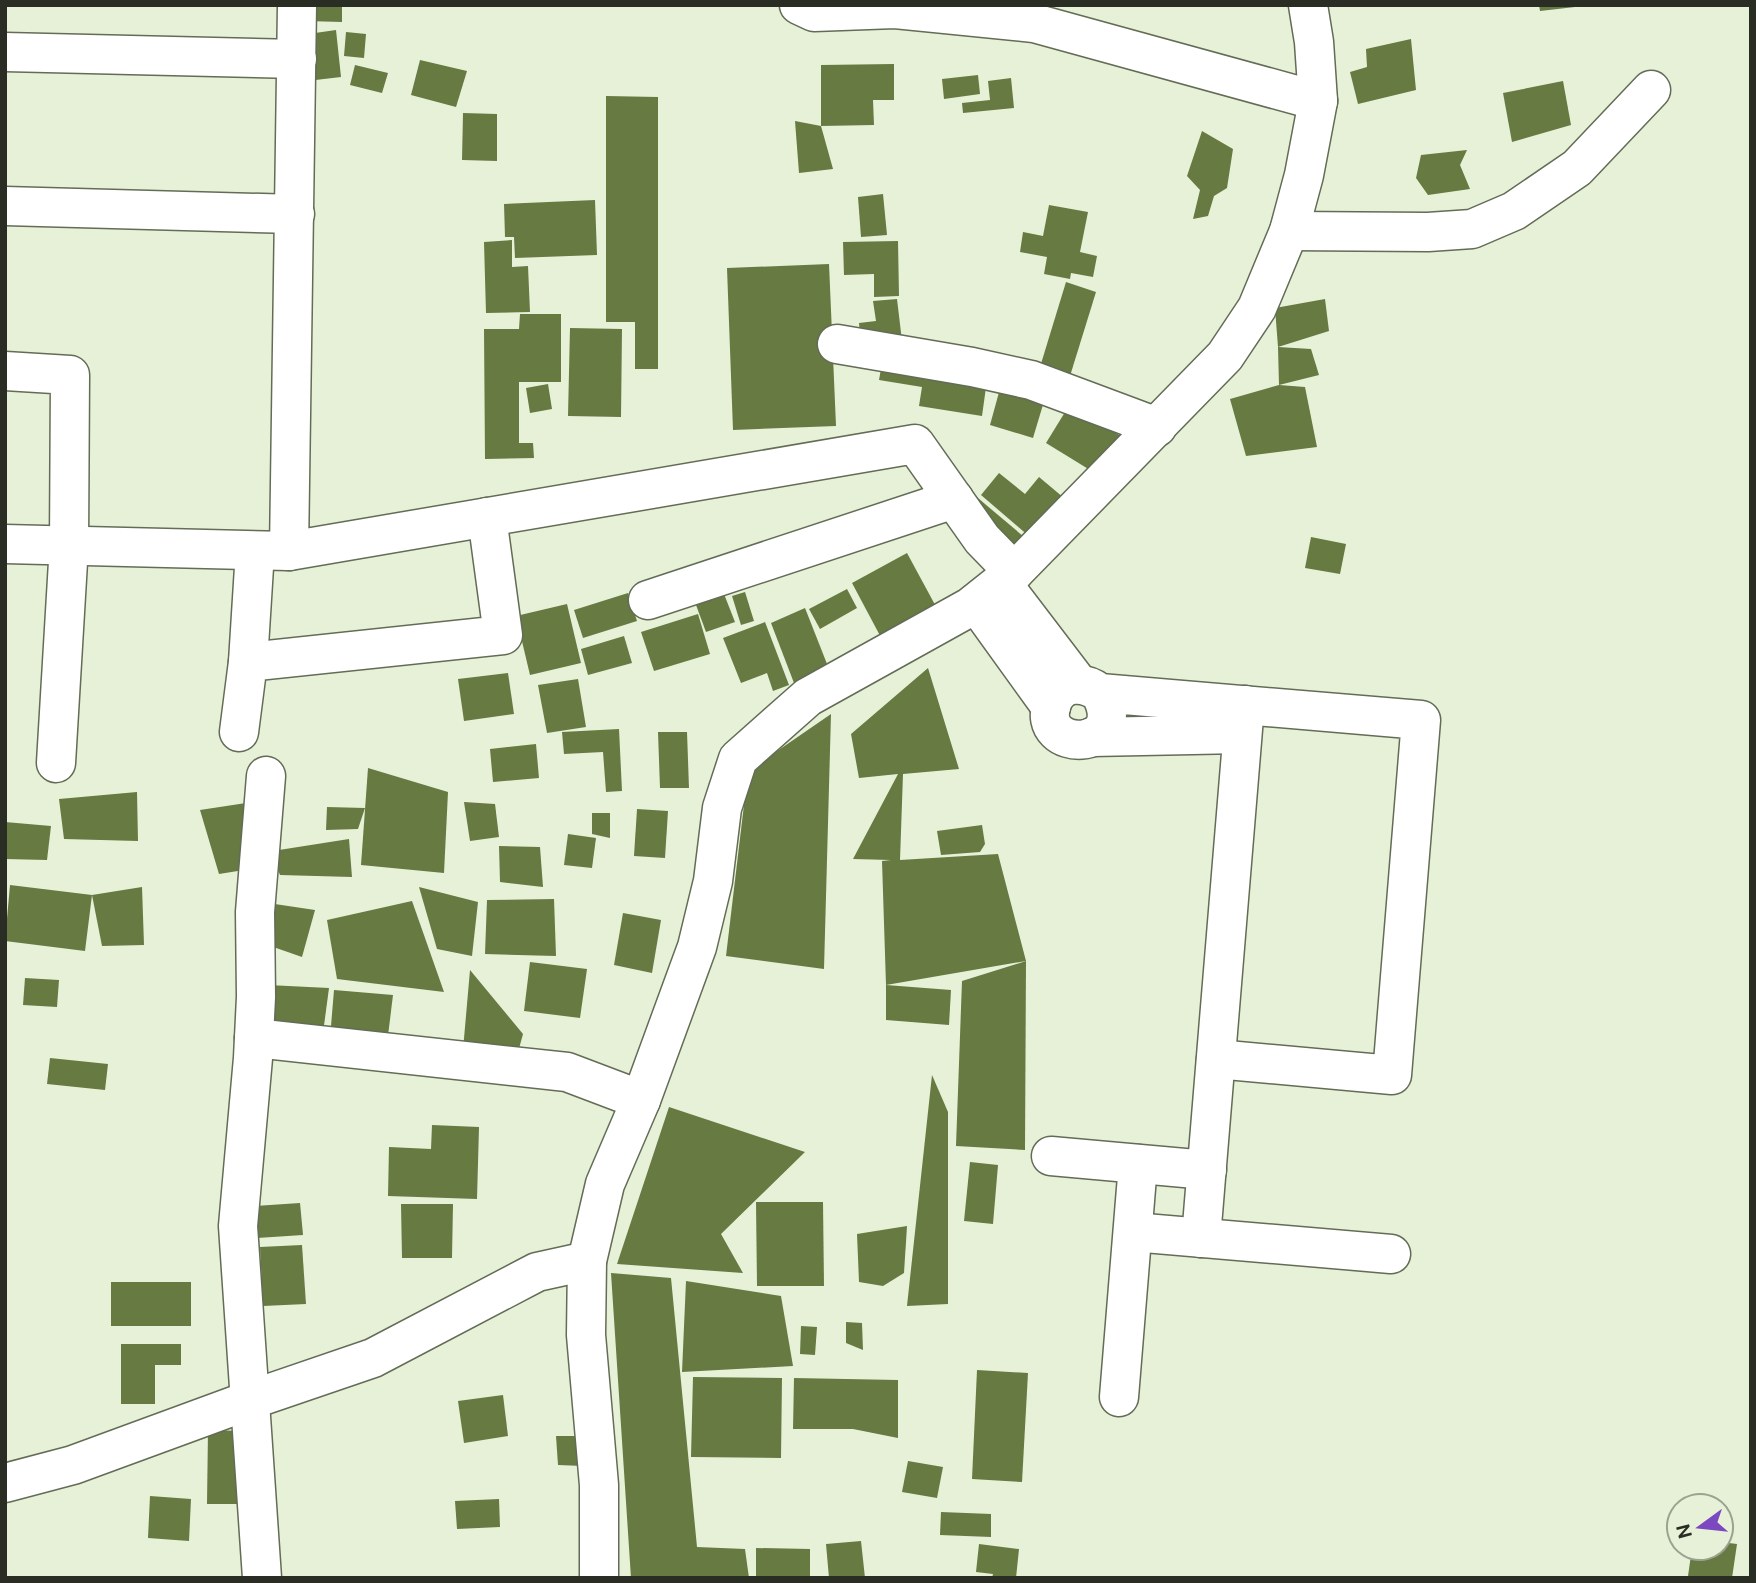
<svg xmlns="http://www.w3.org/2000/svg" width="1756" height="1583" font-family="'DM Sans',sans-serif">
<rect width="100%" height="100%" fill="#e7f1d8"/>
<g fill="#667a41">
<path d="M306 5H342V22L306 21Z"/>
<path d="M1539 5H1575V7L1540 11Z"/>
<path d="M336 30 341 77 307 81 301 35Z"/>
<path d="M346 32 366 34 364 58 344 56Z"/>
<path d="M1411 39 1416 90 1358 104 1350 72 1367 67 1366 49Z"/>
<path d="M420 60 467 71 456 107 411 95Z"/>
<path d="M894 64V100H873L874 125 821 126V65Z"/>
<path d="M355 65 388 73 382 93 350 85Z"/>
<path d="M978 75 980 94 944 99 942 79Z"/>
<path d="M1011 78 1014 108 963 113 962 103 990 100 988 81Z"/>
<path d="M1563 81 1571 125 1512 142 1503 93Z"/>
<path d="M606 96 658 97V369H635V322H606Z"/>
<path d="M463 113 497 114V161L462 160Z"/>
<path d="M795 121 821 126 833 169 799 173Z"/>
<path d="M1202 131 1233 149 1227 188 1214 196 1208 216 1193 219 1200 190 1187 176Z"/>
<path d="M1467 150 1460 165 1470 189 1428 195 1416 178 1421 155Z"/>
<path d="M883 194 887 235 861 237 858 197Z"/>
<path d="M595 200 597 255 515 258 514 237H505L504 204Z"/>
<path d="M1049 205 1088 212 1080 252 1097 256 1093 277 1071 273 1070 279 1044 274 1047 257 1020 252 1023 232 1043 236Z"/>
<path d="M512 240V267L528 266 530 312 486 313 484 242Z"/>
<path d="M898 241 899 296 874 297V274L844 275 843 242Z"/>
<path d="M829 264 836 426 733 430 727 268Z"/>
<path d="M1066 282 1096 292 1070 376 1040 367Z"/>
<path d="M897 299 902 341 861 346 859 323 876 321 873 301Z"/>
<path d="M1325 299 1329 331 1278 347 1275 308Z"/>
<path d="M520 314H561V382H519V443H533L534 458 485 459 484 329H519Z"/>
<path d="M570 328 622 329 621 417 568 416Z"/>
<path d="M1278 347 1311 349 1319 375 1279 385Z"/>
<path d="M882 363 987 380 982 416 919 406 922 387 879 380Z"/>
<path d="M548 384 552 409 530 413 526 388Z"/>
<path d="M1001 385 1045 398 1033 438 990 425Z"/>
<path d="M1279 385 1305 387 1317 447 1246 456 1230 399Z"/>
<path d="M1070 404 1127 440 1103 478 1046 443Z"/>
<path d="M999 473 1025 494 1039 477 1070 503 1037 543 981 495Z"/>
<path d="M959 482 1030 542 1011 566Z"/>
<path d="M1311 537 1346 544 1340 574 1305 568Z"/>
<path d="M907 553 940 614 885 645 852 583Z"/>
<path d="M847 589 857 608 820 629 809 609Z"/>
<path d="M745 592 754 621 741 625 732 596Z"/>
<path d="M628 593 637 621 583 638 574 610Z"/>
<path d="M724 594 735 622 706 632 696 605Z"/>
<path d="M567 604 581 663 530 675 516 616Z"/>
<path d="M805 608 829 669 794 683 771 623Z"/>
<path d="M698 614 710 654 654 671 641 632Z"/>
<path d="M765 622 789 685 773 691 767 673 741 683 723 638Z"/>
<path d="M624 636 632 663 588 675 581 649Z"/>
<path d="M928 668 959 769 903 774 900 860 998 854 1026 961 886 985 882 861 891 860 853 859 898 774 859 778 851 734Z"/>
<path d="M508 673 514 714 464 721 458 679Z"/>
<path d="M578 679 586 727 547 733 538 685Z"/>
<path d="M831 714 824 969 726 956 748 771Z"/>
<path d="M619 729 622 791 606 792 603 752 564 754 562 732Z"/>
<path d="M658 732H687L689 788H660Z"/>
<path d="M536 744 539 778 493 782 490 749Z"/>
<path d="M368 768 448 792 444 873 361 865Z"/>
<path d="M137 792 138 841 64 839 59 799Z"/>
<path d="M464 802 495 804 499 837 470 841Z"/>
<path d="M246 803 244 870 219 874 200 810Z"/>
<path d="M327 807 365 808 358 829 326 830Z"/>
<path d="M637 809 668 811 665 858 634 856Z"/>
<path d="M592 813H610V838L592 834Z"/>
<path d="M5 822 51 826 47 860 5 859Z"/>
<path d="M982 825 985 844 980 852 941 855 937 831Z"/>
<path d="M568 834 596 838 592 868 564 865Z"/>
<path d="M349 839 352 877 280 875 276 865 279 850Z"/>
<path d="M499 846 540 847 543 887 500 882Z"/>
<path d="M10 885 92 895 85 951 5 941Z"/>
<path d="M142 887 144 945 102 946 92 895Z"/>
<path d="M419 887 478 902 472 956 437 949Z"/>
<path d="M554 899 556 956 485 954 487 900Z"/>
<path d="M412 901 444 992 337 979 327 920Z"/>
<path d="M268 903 315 910 302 957 259 942Z"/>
<path d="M623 913 661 920 652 973 614 965Z"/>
<path d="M1026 961 1025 1150 956 1146 962 981Z"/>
<path d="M530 962 587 969 580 1018 524 1011Z"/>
<path d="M470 970 523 1034 517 1056 463 1050Z"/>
<path d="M25 978 59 980 57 1007 23 1005Z"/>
<path d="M268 985 329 988 323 1033H268Z"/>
<path d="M886 985 951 990 949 1025 886 1020Z"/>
<path d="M334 990 393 995 387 1044 330 1038Z"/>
<path d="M50 1058 108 1064 105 1090 47 1084Z"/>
<path d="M932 1075 948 1112V1304L907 1306Z"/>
<path d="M669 1107 805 1152 721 1234 743 1273 617 1264Z"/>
<path d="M432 1125 479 1127 477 1199 388 1196 389 1147 431 1149Z"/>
<path d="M970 1162 998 1165 993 1224 964 1221Z"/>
<path d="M756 1202H823L824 1286H757Z"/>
<path d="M300 1203 303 1235 257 1238 255 1206Z"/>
<path d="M401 1204H453L452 1258H402Z"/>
<path d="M907 1226 904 1273 883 1286 859 1282 857 1234Z"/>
<path d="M302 1245 306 1304 263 1306 260 1247Z"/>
<path d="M611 1273 671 1278 697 1547 745 1549 749 1578H631Z"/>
<path d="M686 1281 781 1296 793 1366 682 1372Z"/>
<rect x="111" y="1282" width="80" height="44"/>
<path d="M846 1322 862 1323 863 1350 846 1343Z"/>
<path d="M801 1326 817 1327 815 1355 800 1354Z"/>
<path d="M121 1344H181V1365H155V1404H121Z"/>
<path d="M977 1370 1028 1373 1022 1482 972 1479Z"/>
<path d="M693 1377 782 1378 781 1458 691 1457Z"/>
<path d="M794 1378 898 1380V1438L853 1429H793Z"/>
<path d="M503 1395 508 1436 464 1443 458 1401Z"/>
<path d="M208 1430 244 1431 242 1504H207Z"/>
<path d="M556 1436H584L583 1466 558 1465Z"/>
<path d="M908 1461 943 1467 937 1498 902 1492Z"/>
<path d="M150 1496 191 1499 189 1541 148 1538Z"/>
<path d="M499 1499 500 1527 457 1529 455 1501Z"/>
<path d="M941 1512 991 1514V1537L940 1535Z"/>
<path d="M861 1541 865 1578H829L826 1544Z"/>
<path d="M1721 1542 1737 1544 1732 1578 1688 1576 1692 1548H1721Z"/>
<path d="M979 1544 1019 1549 1016 1578H992L993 1574 976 1572Z"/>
<path d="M756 1548 810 1549V1578H756Z"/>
</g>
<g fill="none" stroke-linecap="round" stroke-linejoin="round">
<defs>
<g id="minor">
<path d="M297 5 289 551 915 444 982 539 1014 572"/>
<path d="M799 5 814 12 895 9 1034 23 1318 101"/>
<path d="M5 52 297 59"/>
<path d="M5 206 295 214"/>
<path d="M1289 231 1428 232 1472 229 1514 211 1577 168 1651 90"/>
<path d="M837 344 972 367 1031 380 1157 427"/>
<path d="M5 371 70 375 69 545 56 763"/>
<path d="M5 544 289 551"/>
<path d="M1001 582 1078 683"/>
<path d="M648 600 954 499"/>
<path d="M976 603 1051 707"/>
<path d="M248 662 255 551"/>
<path d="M1100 693C1133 753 1034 754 1052 703 1060 680 1084 681 1100 693L1421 720 1392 1075 1216 1059"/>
<path d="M239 732 248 662 503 635 487 517"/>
<path d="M1092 737 1242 734"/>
<path d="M254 1038 567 1072 641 1100"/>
<path d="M1051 1156 1207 1170"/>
<path d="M1133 1232 1391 1254"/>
<path d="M1201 1238 1245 705"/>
<path d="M1119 1397 1138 1164"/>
<path d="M5 1483 73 1465 250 1400 373 1358 537 1272 587 1261"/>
<path d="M262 1578 238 1226 253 1058 256 997 255 912 266 776"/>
<path d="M599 1578V1485L586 1335 587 1261 605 1184 641 1100 697 947 713 881 722 808 738 759 808 697 970 607 1014 572 1225 356 1257 308 1289 231 1304 175 1318 101 1314 42 1308 5"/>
</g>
</defs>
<use href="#minor" stroke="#636c56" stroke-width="41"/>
<use href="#minor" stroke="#fff" stroke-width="38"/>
</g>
<rect width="1756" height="1583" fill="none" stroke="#2a2d24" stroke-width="14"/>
<g transform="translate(1700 1527) rotate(255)"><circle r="33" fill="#e7f1d8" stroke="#9ba390" stroke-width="2"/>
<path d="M0-5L12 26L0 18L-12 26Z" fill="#7b48c0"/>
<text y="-10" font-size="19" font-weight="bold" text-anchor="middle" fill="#2a2d24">N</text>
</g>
</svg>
